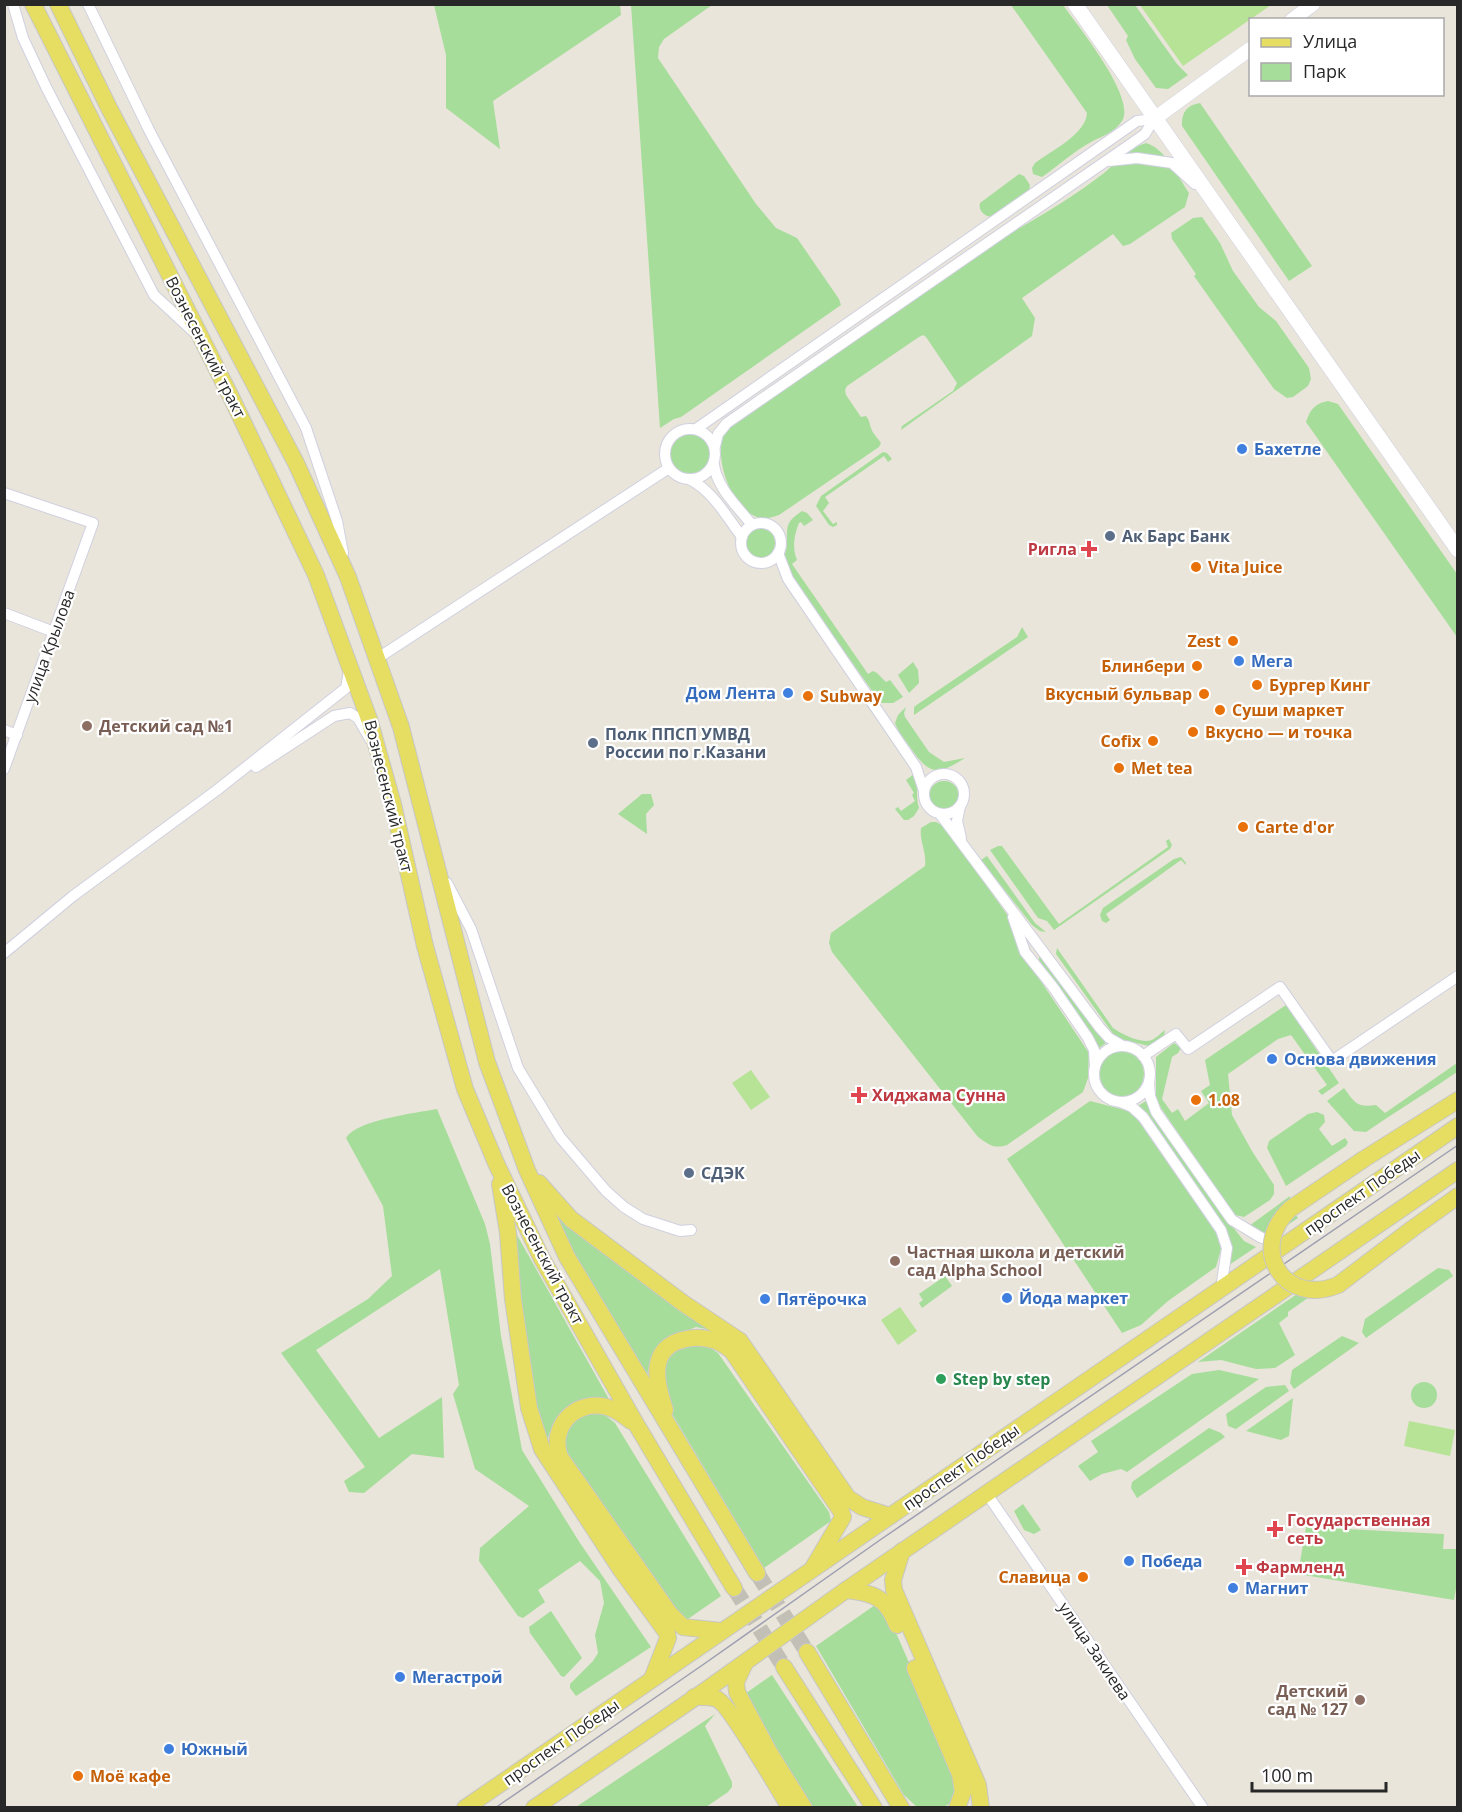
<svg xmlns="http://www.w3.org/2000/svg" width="1462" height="1812" font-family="'Open Sans',sans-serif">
<rect width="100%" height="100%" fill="#e9e5da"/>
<g fill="#a6dd9a">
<path d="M434 5H620L621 15 493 101 500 149 446 108V55Z"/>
<path d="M631 5H712L664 39 659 47 658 58 756 204 776 228 797 238 839 299 841 305 681 417 674 419 660 428Z"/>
<path d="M1011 5H1063C1077 25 1137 98 1122 121 1114 133 1102 136 1091 142 1074 151 1058 166 1042 177L1033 174 1032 168 1035 163C1051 151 1086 134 1087 113Z"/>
<path d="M1107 5H1135L1177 64 1188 75 1168 89 1156 88 1135 59 1126 40 1128 36Z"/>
<path d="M1200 103 1312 266 1289 281 1182 126C1181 113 1187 105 1200 103Z"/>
<path d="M1146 143C1165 148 1178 177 1189 193L1185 207 1130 244 1123 246 1113 234 1022 298 1035 318 1032 336 901 430 902 426 953 391 957 383 926 337 923 335 919 337 847 386 845 390 846 395 861 417 866 416C870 421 869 423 871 428 873 434 878 438 881 443L879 447 779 515C773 517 767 519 761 518 731 513 709 450 728 428L1000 239C1036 219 1072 198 1104 173 1121 159 1123 151 1146 143Z"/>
<path d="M1019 174 1024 176 1030 185 1029 191 991 217C984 216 978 210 980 203Z"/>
<path d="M1202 217 1220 243 1233 271 1259 307 1276 321 1309 368 1311 379 1308 386 1293 397 1287 398 1274 389 1194 276 1196 274 1172 239 1171 233 1193 218Z"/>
<path d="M1328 401 1338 404 1457 574V637L1306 422C1310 410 1314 404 1328 401Z"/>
<circle cx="691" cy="454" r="22"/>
<path d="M883 452 887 453 892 459 888 462 884 456 825 497 829 503 823 511 833 524 837 522V525L833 527 829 525 816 506 821 496Z"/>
<path d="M802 511 807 513 813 520 804 526 801 522 799 523C794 535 792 548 797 560L792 564 868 674 873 671 877 673 886 682 890 680 903 697 893 703H882L878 699 784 567C782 558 787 552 787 543 787 525 786 522 802 511Z"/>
<circle cx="759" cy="543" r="16"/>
<path d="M1022 627 1028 637 914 715V707L918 704 1017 637Z"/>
<path d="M913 662 918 670 919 683 909 693 898 675Z"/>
<path d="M862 698H864L915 774C919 786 915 796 919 808L914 816 908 820H904L895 809 898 807 901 811 915 801 912 795 914 793 906 780 914 774Z"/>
<path d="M906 707 904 713 905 717 929 752 944 762 965 758C937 776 929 775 910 747 905 740 898 732 895 723L898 715Z"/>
<circle cx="944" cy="796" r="15"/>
<path d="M642 794H651L654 805 646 814 647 834 618 814Z"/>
<path d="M931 822H936L945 827 1013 923 1026 959 1089 1053 1088 1078 1083 1092 1007 1145C994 1149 989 1145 978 1137L832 952 829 943 831 933 925 866C927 852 919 841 921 828Z"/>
<path d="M1169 839 1172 845 1170 849 1054 930 1047 921 1038 918 990 850 998 846H1002L1059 924 1168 847 1166 841Z"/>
<path d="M987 856 1035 923 1046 932 1040 931 1032 925 981 860Z"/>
<path d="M1181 857 1186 863V865L1181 860 1106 914 1110 920 1106 923 1102 921 1100 915 1103 908 1174 859Z"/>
<path d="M1057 948 1113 1028C1122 1034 1140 1044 1152 1040 1156 1038 1161 1033 1165 1030L1164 1036 1149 1046 1116 1038 1056 954Z"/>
<path d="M1040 952 1106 1043 1099 1048 1039 960Z"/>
<path d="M1286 1005 1339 1083 1322 1095 1318 1091 1327 1085 1291 1035 1278 1039 1228 1074 1232 1115 1252 1151 1274 1185V1194L1270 1200 1244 1217 1235 1215 1161 1108 1156 1097V1057L1174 1043 1181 1048 1178 1053 1172 1057 1162 1099 1172 1113 1178 1109 1185 1121 1209 1103 1201 1091 1210 1085 1205 1060Z"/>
<circle cx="1121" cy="1074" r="23"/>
<path d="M1457 1063V1072C1427 1093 1396 1111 1366 1132L1354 1131 1327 1101 1344 1088C1355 1103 1357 1108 1376 1105L1385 1113Z"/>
<path d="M1090 1101 1129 1111 1135 1116 1216 1232 1221 1249 1216 1267 1168 1301 1141 1325 1122 1333 1007 1159Z"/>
<path d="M1146 1101 1236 1231 1244 1241 1256 1247 1229 1265 1231 1246 1229 1236 1138 1106Z"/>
<path d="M437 1109 485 1224 490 1244 501 1336 522 1450 580 1543 651 1647 576 1696 570 1688V1684L593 1661 598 1653 595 1635 604 1603 600 1581 580 1561 538 1590 545 1602 523 1618 518 1616 479 1561 480 1548 529 1506 475 1469 453 1394 459 1385 440 1269 316 1350 379 1438 442 1397 444 1458 412 1454 364 1493 349 1492 344 1481 365 1467 281 1353 368 1299 392 1276 383 1206 346 1138C356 1120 416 1113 437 1109Z"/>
<path d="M1317 1112 1324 1115 1325 1122 1319 1129 1332 1146 1345 1138 1348 1142 1346 1146 1286 1186 1267 1148 1269 1141 1308 1114Z"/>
<path d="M1290 1196 1289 1205 1298 1218 1280 1230 1262 1235 1249 1226Z"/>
<path d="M555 1212 720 1332 696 1327 677 1335 664 1344 651 1357 646 1380 570 1252Z"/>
<path d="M512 1226 610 1401C570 1394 552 1410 546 1449L534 1402Z"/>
<path d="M1438 1268 1449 1270 1453 1276 1366 1338 1362 1332 1365 1319Z"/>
<path d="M945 1276 952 1286 922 1308 919 1303 923 1300 919 1294Z"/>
<path d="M1300 1292 1312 1295 1288 1312V1316L1279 1323 1295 1355 1275 1368 1256 1369 1221 1360 1198 1362Z"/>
<path d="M1342 1336 1359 1343 1294 1389 1290 1383 1292 1370Z"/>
<path d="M688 1344 709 1347 718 1353 829 1512 831 1521 764 1568 655 1385 669 1353Z"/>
<path d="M1219 1370 1259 1379 1127 1472 1121 1469 1102 1474 1090 1481 1078 1466 1098 1452 1091 1441 1192 1374Z"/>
<circle cx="1424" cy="1395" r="13"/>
<path d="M1285 1385 1289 1391 1236 1429 1228 1426 1226 1414 1266 1387Z"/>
<path d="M1293 1398 1289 1436 1281 1440 1246 1431Z"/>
<path d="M588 1413 605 1415 615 1423 721 1596 685 1621 570 1465 563 1433 571 1420Z"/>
<path d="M1209 1428 1221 1433 1225 1437 1137 1498 1131 1488 1132 1482Z"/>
<path d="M1023 1504 1041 1530 1034 1534 1024 1530 1014 1511Z"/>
<path d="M1306 1527 1444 1534 1443 1549H1457V1583L1454 1600 1298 1574Z"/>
<path d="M875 1605 886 1610 956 1770C959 1780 958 1785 955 1795 949 1812 934 1807 917 1807L904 1795 816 1646Z"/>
<path d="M551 1611 582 1658 564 1677 561 1676 530 1633 529 1627Z"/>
<path d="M772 1675 858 1807H808L742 1696Z"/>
<path d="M715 1714 705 1726 732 1782V1787L728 1792 706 1807H576Z"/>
</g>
<g fill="#b6e396">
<path d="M1140 5H1271L1183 66Z"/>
<path d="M751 1070 770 1097 751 1110 732 1083Z"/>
<path d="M900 1307 917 1331 898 1345 881 1320Z"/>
<path d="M1409 1421 1455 1430 1450 1456 1404 1446Z"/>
</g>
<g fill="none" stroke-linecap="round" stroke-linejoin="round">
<g stroke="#c2bfb6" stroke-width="16" stroke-dasharray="16 8" stroke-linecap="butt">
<path d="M757 1573 807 1652"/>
<path d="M734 1588 784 1667"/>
</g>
<defs>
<g id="minor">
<path d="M13 4 23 38 46 87 154 295 194 332"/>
<path d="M88 4 149 130 306 428 337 521 343 553"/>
<path d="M1109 161 1137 158 1172 163 1195 184"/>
<circle cx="690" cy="454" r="25"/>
<path d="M696 429 1137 121 1154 119"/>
<path d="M715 446 718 434 727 423 1135 141 1145 134 1154 119"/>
<path d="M714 465C717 488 738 507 752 525"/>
<path d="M689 479C713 491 726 516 742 537"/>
<path d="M4 493 93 523 4 769"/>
<circle cx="761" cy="543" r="20"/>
<path d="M778 553 788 579 916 767 924 791"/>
<path d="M4 613 54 632"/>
<path d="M378 658 669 468"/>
<path d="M4 730 17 735"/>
<path d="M256 767 334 716 350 713 358 718 370 739"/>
<circle cx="944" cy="794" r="20"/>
<path d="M960 806 957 821 961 838"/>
<path d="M940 814 1100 1028 1109 1038 1123 1046"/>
<path d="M447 883 471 929 518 1068 560 1137 606 1191 624 1207 643 1219 680 1231 691 1230"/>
<path d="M1013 917 1025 952 1053 987 1088 1038 1094 1050 1095 1067"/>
<path d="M4 953 73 896 217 790 346 688 349 671"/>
<circle cx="1122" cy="1074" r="28"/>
<path d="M1143 1056 1176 1034 1188 1049 1280 987 1332 1061 1458 976"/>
<path d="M1149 1081 1150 1096 1156 1112 1232 1220 1260 1237 1276 1243"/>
<path d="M1120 1102 1132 1107 1143 1117 1221 1230 1227 1248 1221 1289"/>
<path d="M987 1494 1203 1808"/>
</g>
<g id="tertiary">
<path d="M1292 20 1313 4"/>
<path d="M1154 119 1250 49"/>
</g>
<path id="secondary" d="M1075 4 1458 550"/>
<g id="primary">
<path d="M33 4 233 401 316 575 369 719 393 804 425 946 465 1089 496 1163 542 1259 636 1424 734 1588"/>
<path d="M58 4 109 108 296 463 348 577 401 727 487 1062 527 1170 567 1257 757 1573"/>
<path d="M1364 1159 1458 1100"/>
<path d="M539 1183 571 1219 683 1303 740 1341 848 1498 862 1507 890 1516"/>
<path d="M500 1184 508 1233 513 1299 529 1408 542 1449 621 1570 667 1633 668 1638 652 1679"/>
<path d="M1412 1229 1458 1196"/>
<path d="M665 1410C661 1396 655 1380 658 1364 663 1338 696 1334 716 1341 722 1343 727 1347 732 1351L841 1511 843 1517 814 1566"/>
<path d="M631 1421C623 1415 616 1409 607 1407 575 1399 549 1427 560 1457L670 1614 683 1627 721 1631"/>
<path d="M902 1551 893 1580 894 1590 978 1785 981 1808"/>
<path d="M846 1590C874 1593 886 1597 897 1625"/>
<path d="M807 1652 901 1808"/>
<path d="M745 1663 736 1682 737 1692 769 1752 804 1808"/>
<path d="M784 1667 874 1808"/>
<path d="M915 1668 960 1774 963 1792 957 1808"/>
<path d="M694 1697C702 1697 710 1696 717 1699 730 1705 779 1790 790 1808"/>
<path d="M465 1808 1458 1126"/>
<path d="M534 1808 706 1690 846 1590 1458 1170"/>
</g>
</defs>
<use href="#minor" stroke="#d0d0e0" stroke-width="12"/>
<use href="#tertiary" stroke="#d0d0e0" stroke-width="15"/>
<use href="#secondary" stroke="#d0d0e0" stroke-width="16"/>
<use href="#primary" stroke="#c7c7c7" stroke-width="18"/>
<use href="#minor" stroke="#fff" stroke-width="10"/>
<use href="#tertiary" stroke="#fff" stroke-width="14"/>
<use href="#secondary" stroke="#fff" stroke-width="15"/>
<use href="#primary" stroke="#e6dd63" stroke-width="16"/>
<path stroke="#9e9eb1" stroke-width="1.5" d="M495 1808 704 1664 880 1540 1458 1145"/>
<defs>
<path id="primary-bridge" d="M1364 1159 1290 1209C1248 1249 1284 1307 1338 1285L1412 1229"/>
</defs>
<use href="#primary-bridge" stroke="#c7c7c7" stroke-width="18" stroke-linecap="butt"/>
<use href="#primary-bridge" stroke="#e6dd63" stroke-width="16"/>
</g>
<g fill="#3f7fe0" stroke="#fff" stroke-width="2">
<circle cx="1242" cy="449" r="6"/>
<circle cx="1239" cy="661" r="6"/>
<circle cx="788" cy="693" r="6"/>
<circle cx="1272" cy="1059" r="6"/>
<circle cx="1007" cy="1298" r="6"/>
<circle cx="765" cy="1299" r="6"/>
<circle cx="1129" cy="1561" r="6"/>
<circle cx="1233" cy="1588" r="6"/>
<circle cx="400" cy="1677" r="6"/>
<circle cx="169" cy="1749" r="6"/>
</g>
<g fill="#5c6f8a" stroke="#fff" stroke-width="2">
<circle cx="1110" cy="536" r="6"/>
<circle cx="593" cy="743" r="6"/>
<circle cx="689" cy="1173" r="6"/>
</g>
<g fill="#e0444e" stroke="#fff" stroke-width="2">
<path d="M1086 540h6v6h6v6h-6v6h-6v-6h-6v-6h6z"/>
<path d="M856 1086h6v6h6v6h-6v6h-6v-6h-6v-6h6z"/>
<path d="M1272 1520h6v6h6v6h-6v6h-6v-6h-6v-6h6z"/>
<path d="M1241 1558h6v6h6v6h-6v6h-6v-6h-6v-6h6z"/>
</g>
<g fill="#e8710a" stroke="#fff" stroke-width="2">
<circle cx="1196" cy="567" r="6"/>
<circle cx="1233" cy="641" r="6"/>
<circle cx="1197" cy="666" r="6"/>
<circle cx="1257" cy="685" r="6"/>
<circle cx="1204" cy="694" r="6"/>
<circle cx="808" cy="696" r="6"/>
<circle cx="1220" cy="710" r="6"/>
<circle cx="1193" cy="732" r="6"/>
<circle cx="1153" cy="741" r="6"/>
<circle cx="1119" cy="768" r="6"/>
<circle cx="1243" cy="827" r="6"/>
<circle cx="1196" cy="1100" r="6"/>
<circle cx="1083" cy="1577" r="6"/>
<circle cx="78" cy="1776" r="6"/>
</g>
<g fill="#8d6e63" stroke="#fff" stroke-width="2">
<circle cx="87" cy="726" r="6"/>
<circle cx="895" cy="1261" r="6"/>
<circle cx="1360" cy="1700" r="6"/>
</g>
<circle fill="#2e9e5b" stroke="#fff" stroke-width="2" cx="941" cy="1379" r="6"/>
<g text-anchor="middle" stroke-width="4.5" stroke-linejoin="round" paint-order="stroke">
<g font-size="16" fill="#282828" stroke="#fff">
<text transform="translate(206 347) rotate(63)" y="6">Вознесенский тракт</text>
<text transform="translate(49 646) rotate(-70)" y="6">улица Крылова</text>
<text transform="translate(389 796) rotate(76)" y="6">Вознесенский тракт</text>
<text transform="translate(1362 1192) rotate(-35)" y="6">проспект Победы</text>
<text transform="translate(543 1254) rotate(62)" y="6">Вознесенский тракт</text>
<text transform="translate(961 1467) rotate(-35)" y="6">проспект Победы</text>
<text transform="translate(1095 1651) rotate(56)" y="6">улица Закиева</text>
<text transform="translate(561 1742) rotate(-35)" y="6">проспект Победы</text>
</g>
<g font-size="16" font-weight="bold" fill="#366cbe" stroke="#fff" text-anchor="start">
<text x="1254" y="455">Бахетле</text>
<text x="1251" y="667">Мега</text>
<text x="776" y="699" text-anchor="end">Дом Лента</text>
<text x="1284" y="1065">Основа движения</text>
<text x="1019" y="1304">Йода маркет</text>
<text x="777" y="1305">Пятёрочка</text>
<text x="1141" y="1567">Победа</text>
<text x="1245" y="1594">Магнит</text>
<text x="412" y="1683">Мегастрой</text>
<text x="181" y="1755">Южный</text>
</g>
<g font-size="16" font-weight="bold" fill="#4e5e75" stroke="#fff" text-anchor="start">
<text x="1122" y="542">Ак Барс Банк</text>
<text x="605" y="740">Полк ППСП УМВД<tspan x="605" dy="18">России по г.Казани</tspan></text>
<text x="701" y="1179">СДЭК</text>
</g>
<g font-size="16" font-weight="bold" fill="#be3a42" stroke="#fff" text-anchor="start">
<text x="1077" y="555" text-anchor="end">Ригла</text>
<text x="872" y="1101">Хиджама Сунна</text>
<text x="1287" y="1526">Государственная<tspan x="1287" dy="18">сеть</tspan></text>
<text x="1256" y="1573">Фармленд</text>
</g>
<g font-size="16" font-weight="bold" fill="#c56008" stroke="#fff" text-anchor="start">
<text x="1208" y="573">Vita Juice</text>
<text x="1221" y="647" text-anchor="end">Zest</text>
<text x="1185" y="672" text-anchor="end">Блинбери</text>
<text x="1269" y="691">Бургер Кинг</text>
<text x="1192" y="700" text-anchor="end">Вкусный бульвар</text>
<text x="820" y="702">Subway</text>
<text x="1232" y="716">Суши маркет</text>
<text x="1205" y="738">Вкусно — и точка</text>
<text x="1141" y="747" text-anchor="end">Cofix</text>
<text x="1131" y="774">Met tea</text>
<text x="1255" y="833">Carte d'or</text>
<text x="1208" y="1106">1.08</text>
<text x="1071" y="1583" text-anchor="end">Славица</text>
<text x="90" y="1782">Моё кафе</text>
</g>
<g font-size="16" font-weight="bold" fill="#785e54" stroke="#fff" text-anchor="start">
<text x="99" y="732">Детский сад №1</text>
<text x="907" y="1258">Частная школа и детский<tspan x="907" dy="18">сад Alpha School</tspan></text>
<text x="1348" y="1697" text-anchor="end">Детский<tspan x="1348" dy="18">сад № 127</tspan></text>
</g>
<g font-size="16" font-weight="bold" fill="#27864d" stroke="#fff" text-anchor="start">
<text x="953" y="1385">Step by step</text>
</g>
</g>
<rect width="1462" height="1812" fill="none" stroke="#282828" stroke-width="12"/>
<rect x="1249" y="18" width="195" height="78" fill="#ffffff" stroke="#a9a9a9" stroke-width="1.5"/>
<rect x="1261" y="38" width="30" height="9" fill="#e6dd63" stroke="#a9a9a9" stroke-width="1.5"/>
<text x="1303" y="48" font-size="18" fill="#282828">Улица</text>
<rect x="1261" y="63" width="30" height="18" fill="#a6dd9a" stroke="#a9a9a9" stroke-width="1.5"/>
<text x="1303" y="78" font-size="18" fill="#282828">Парк</text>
<path d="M1252 1782v9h134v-9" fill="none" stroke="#282828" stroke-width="3"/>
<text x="1261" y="1782" font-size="18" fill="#282828" stroke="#ffffff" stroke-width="4.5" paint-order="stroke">100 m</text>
</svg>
